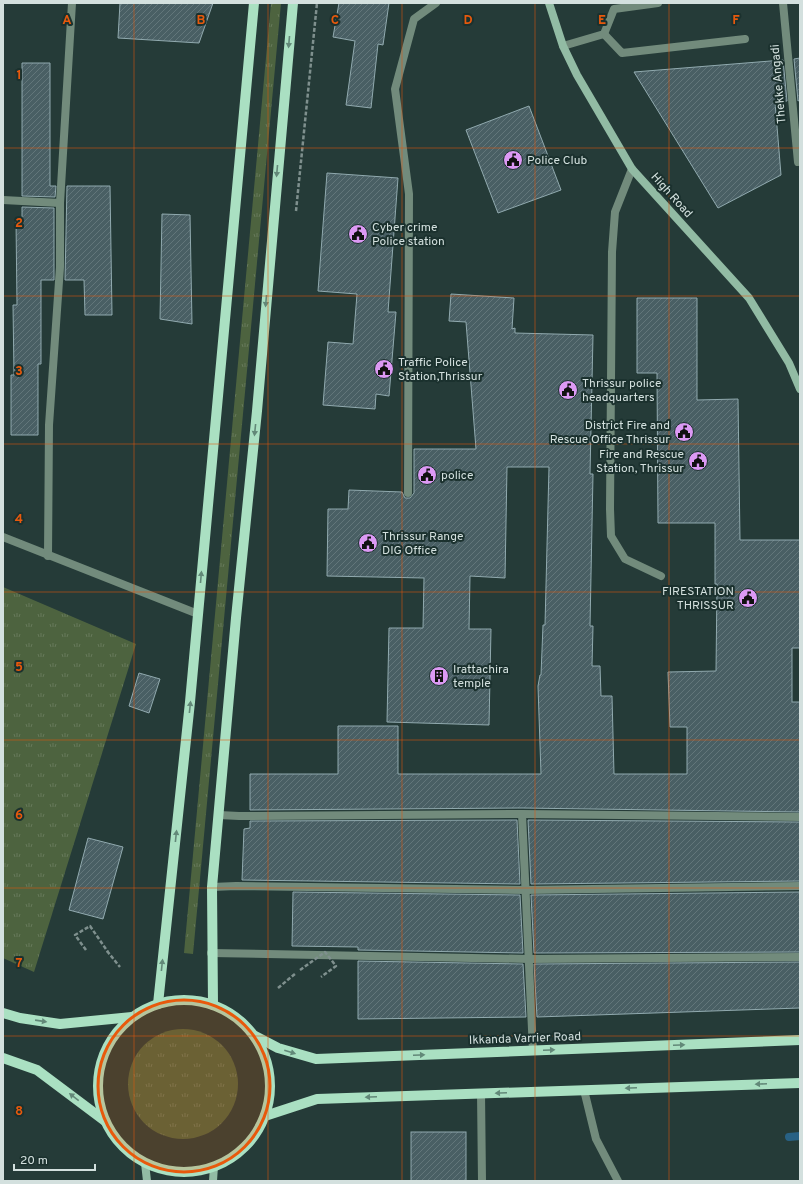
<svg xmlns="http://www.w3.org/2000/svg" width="803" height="1184" font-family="Overpass,sans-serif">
<defs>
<pattern id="grass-tufts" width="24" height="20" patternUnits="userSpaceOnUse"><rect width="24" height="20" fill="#4d633f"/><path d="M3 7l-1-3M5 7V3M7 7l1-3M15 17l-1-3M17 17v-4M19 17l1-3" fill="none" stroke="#66795a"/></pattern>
<pattern id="building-hatch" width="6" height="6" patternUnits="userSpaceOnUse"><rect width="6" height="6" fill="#495f64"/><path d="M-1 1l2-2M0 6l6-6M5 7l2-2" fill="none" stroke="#62767a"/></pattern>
</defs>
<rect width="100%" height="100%" fill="#253b38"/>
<g fill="url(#grass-tufts)">
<path d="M271 3H281L193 954 184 953Z"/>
<path d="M3 587 136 644 34 972 3 958Z"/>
<circle cx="183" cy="1084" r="55"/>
</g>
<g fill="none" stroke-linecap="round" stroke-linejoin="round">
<path stroke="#286184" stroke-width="8" d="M789 1137 800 1136"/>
</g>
<g fill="url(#building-hatch)" stroke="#91aaaf">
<path d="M120 3H213L199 43 118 38Z"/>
<path d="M339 3H389L383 45 378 44 371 108 346 105 355 41 333 37Z"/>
<path d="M800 58V100L798 101 794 59Z"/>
<path d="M783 60 787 101 775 102 781 175 718 208 634 72Z"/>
<path d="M22 63H50V186H56L55 197 22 196Z"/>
<path d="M529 106 561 190 498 213 466 130Z"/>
<path d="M327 173 398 178 388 312H396L389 396 376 394 375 409 323 405 328 342 353 344 357 294 318 291Z"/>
<path d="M67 186H110L112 315H85L84 280H65Z"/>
<path d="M22 207 54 208V280H41V364H38V435H11V375H14L13 305H17L16 220H22Z"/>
<path d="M162 214 190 215 192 324 160 319Z"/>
<path d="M451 294 514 298 512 329 515 328V333L593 335 590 474H593L590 626H593L592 666H600L601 696H612L614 774H687V727H670L668 672 716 671 717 584H715V523H658L657 373H637V298H697V400L738 399 740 540H800V648H792V702H800V812L522 808 250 810V774H338V726H398V774H541L538 686 540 675H541L543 625H545L549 467H507L505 578 470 576 469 629H491L489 725 387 722 389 628H423L424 578 327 576 328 509H348L349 490 402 492 405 498H410L414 493V449H476L466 322 449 321Z"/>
<path d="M139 673 160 679 149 713 129 706Z"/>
<path d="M517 820 520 884 242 880 244 829 250 828V821Z"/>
<path d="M528 820 800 822V881L531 884Z"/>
<path d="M88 838 123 847 103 919 69 910Z"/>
<path d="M293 892 520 895 523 953 358 950V947L292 946Z"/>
<path d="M800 892V952L534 953 531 895Z"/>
<path d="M358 961 523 964 526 1017 358 1019Z"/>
<path d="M800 962V1008L537 1017 534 964Z"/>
<rect x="411" y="1132" width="55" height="49"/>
</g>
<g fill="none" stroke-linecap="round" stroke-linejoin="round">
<g stroke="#7f908e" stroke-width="2.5" stroke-dasharray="4 2" stroke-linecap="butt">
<path d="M296 211 317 3"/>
<path d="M107 951 120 967"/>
<path d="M278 988 296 973"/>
</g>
<g stroke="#728b7c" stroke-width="8">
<path d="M604 34 622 53 745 39"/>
<path d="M563 46 604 34 614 9 658 3"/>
<path d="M522 814 533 1051"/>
<path d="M219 815 239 816 522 814 800 817"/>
<path d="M212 887 236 886 525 890 800 886"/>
<path d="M211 953 529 959 800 957"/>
<path d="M584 1090 596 1139 618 1181"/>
<path d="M481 1093 482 1181"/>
</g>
<g stroke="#728b7c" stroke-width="8">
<path d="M783 3 798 162"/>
<path d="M632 169 615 212 612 252 610 509 611 536 625 559 661 576"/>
<path d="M3 200 60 203"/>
<path d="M408 493 409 194 395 89 414 19 436 3"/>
<path d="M3 537 198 614"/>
<path d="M48 556 49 425 60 267V203L72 3"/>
</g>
<g stroke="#92bba4" stroke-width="8">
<path d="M549 3 563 46 577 75 632 169 749 298 789 363 800 389"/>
<path d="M145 1163 147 1181"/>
<path d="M213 1181 214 1166"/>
</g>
<g stroke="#aae0c2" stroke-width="10">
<circle cx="184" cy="1086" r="86"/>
<path d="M158 1004 190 702 254 3"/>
<path d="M213 1005 212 887 236 618 257 411 293 3"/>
<path d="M3 1013 20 1018 60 1024 132 1017"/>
<path d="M255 1036 278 1048 316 1059 800 1040"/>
<path d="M3 1058 37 1070 105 1121"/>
<path d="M265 1116 317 1099 800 1083"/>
</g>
<g stroke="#7f908e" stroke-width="2.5" stroke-dasharray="4 2" stroke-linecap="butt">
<path d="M86 950 75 935 90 926 108 952"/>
<path d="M300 970 325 952 336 966 321 977"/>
</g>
</g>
<defs><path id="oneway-solid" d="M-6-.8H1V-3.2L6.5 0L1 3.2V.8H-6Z"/></defs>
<g fill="#628878">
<use href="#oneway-solid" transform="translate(289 42) rotate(95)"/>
<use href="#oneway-solid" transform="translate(277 171) rotate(95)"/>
<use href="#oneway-solid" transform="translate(266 301) rotate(95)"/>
<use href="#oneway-solid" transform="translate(255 430) rotate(96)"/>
<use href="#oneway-solid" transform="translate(201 577) rotate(-85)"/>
<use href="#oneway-solid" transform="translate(190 707) rotate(-84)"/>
<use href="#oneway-solid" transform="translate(176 836) rotate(-84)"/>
<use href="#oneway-solid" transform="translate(162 965) rotate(-84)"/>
<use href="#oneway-solid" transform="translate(41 1021) rotate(8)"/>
<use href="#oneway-solid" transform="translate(679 1045) rotate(-2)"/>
<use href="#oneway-solid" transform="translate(549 1050) rotate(-2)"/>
<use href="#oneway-solid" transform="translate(290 1052) rotate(17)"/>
<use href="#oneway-solid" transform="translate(419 1055) rotate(-2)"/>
<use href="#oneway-solid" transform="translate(761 1084) rotate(178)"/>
<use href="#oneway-solid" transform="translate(631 1088) rotate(178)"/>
<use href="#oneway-solid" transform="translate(501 1093) rotate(178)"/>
<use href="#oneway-solid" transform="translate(74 1097) rotate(-142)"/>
<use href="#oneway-solid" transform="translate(371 1097) rotate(178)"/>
</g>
<path fill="#e8590c" fill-opacity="0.2" stroke="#e8590c" stroke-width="3" stroke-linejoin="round" d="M98 1086a86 86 0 1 1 172 0a86 86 0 1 1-172 0Z"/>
<path fill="none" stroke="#e8590c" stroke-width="1" stroke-opacity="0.55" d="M134 3V1181M268 3V1181M402 3V1181M535 3V1181M669 3V1181M3 148H800M3 296H800M3 444H800M3 592H800M3 740H800M3 888H800M3 1036H800"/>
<defs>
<symbol id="civic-disc" viewBox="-11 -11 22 22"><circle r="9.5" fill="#dc99f4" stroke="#1b312e"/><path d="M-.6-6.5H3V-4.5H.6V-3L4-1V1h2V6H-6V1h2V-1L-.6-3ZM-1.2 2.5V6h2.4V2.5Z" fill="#111"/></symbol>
<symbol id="building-disc" viewBox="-11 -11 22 22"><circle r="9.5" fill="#dc99f4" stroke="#1b312e"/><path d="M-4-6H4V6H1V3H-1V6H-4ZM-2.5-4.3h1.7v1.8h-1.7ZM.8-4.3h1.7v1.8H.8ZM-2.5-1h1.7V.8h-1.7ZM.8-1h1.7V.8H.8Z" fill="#111"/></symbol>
</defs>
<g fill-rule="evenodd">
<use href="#civic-disc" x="502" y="149" width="22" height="22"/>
<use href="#civic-disc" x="347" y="223" width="22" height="22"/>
<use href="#civic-disc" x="373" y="358" width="22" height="22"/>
<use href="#civic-disc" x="557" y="379" width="22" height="22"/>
<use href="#civic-disc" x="673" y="421" width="22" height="22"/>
<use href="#civic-disc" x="687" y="450" width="22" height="22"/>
<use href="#civic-disc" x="416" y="464" width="22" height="22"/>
<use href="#civic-disc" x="357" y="532" width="22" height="22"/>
<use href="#civic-disc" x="737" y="587" width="22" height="22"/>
<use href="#building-disc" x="428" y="665" width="22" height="22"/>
</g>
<g text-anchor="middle" stroke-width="4" stroke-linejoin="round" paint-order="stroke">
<g font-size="12" fill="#d3e0de" stroke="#1b312e">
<text transform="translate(778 84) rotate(-95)" y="4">Thekke Angadi</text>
<text transform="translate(672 195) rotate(48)" y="4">High Road</text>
<text transform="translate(525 1038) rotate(-2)" y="4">Ikkanda Varrier Road</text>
</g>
<g font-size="12" fill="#d3e0de" stroke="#1b312e" text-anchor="start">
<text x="527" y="164">Police Club</text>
<text x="372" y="231">Cyber crime<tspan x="372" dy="14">Police station</tspan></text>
<text x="398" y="366">Traffic Police<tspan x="398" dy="14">Station,Thrissur</tspan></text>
<text x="582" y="387">Thrissur police<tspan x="582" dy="14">headquarters</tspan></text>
<text x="670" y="429" text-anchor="end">District Fire and<tspan x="670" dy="14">Rescue Office Thrissur</tspan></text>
<text x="684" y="458" text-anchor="end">Fire and Rescue<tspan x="684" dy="14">Station, Thrissur</tspan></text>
<text x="441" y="479">police</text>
<text x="382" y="540">Thrissur Range<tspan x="382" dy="14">DIG Office</tspan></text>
<text x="734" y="595" text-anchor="end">FIRESTATION<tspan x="734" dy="14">THRISSUR</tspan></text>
<text x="453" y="673">Irattachira<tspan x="453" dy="14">temple</tspan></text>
</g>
</g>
<g font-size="13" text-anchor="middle" font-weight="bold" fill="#e8590c" stroke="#1b312e" stroke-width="4" stroke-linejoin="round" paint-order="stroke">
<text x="67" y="24">A</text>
<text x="201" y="24">B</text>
<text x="335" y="24">C</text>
<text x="468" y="24">D</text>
<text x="602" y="24">E</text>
<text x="736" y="24">F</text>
<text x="19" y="79">1</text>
<text x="19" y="227">2</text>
<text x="19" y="375">3</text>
<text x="19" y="523">4</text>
<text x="19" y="671">5</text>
<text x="19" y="819">6</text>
<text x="19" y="967">7</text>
<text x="19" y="1115">8</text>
</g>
<rect width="803" height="1184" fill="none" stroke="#d3e0de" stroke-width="8"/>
<path d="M14 1164v6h81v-6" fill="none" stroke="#d3e0de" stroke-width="2"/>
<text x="20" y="1164" font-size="12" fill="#d3e0de" stroke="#1b312e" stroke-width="3" paint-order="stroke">20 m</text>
</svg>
